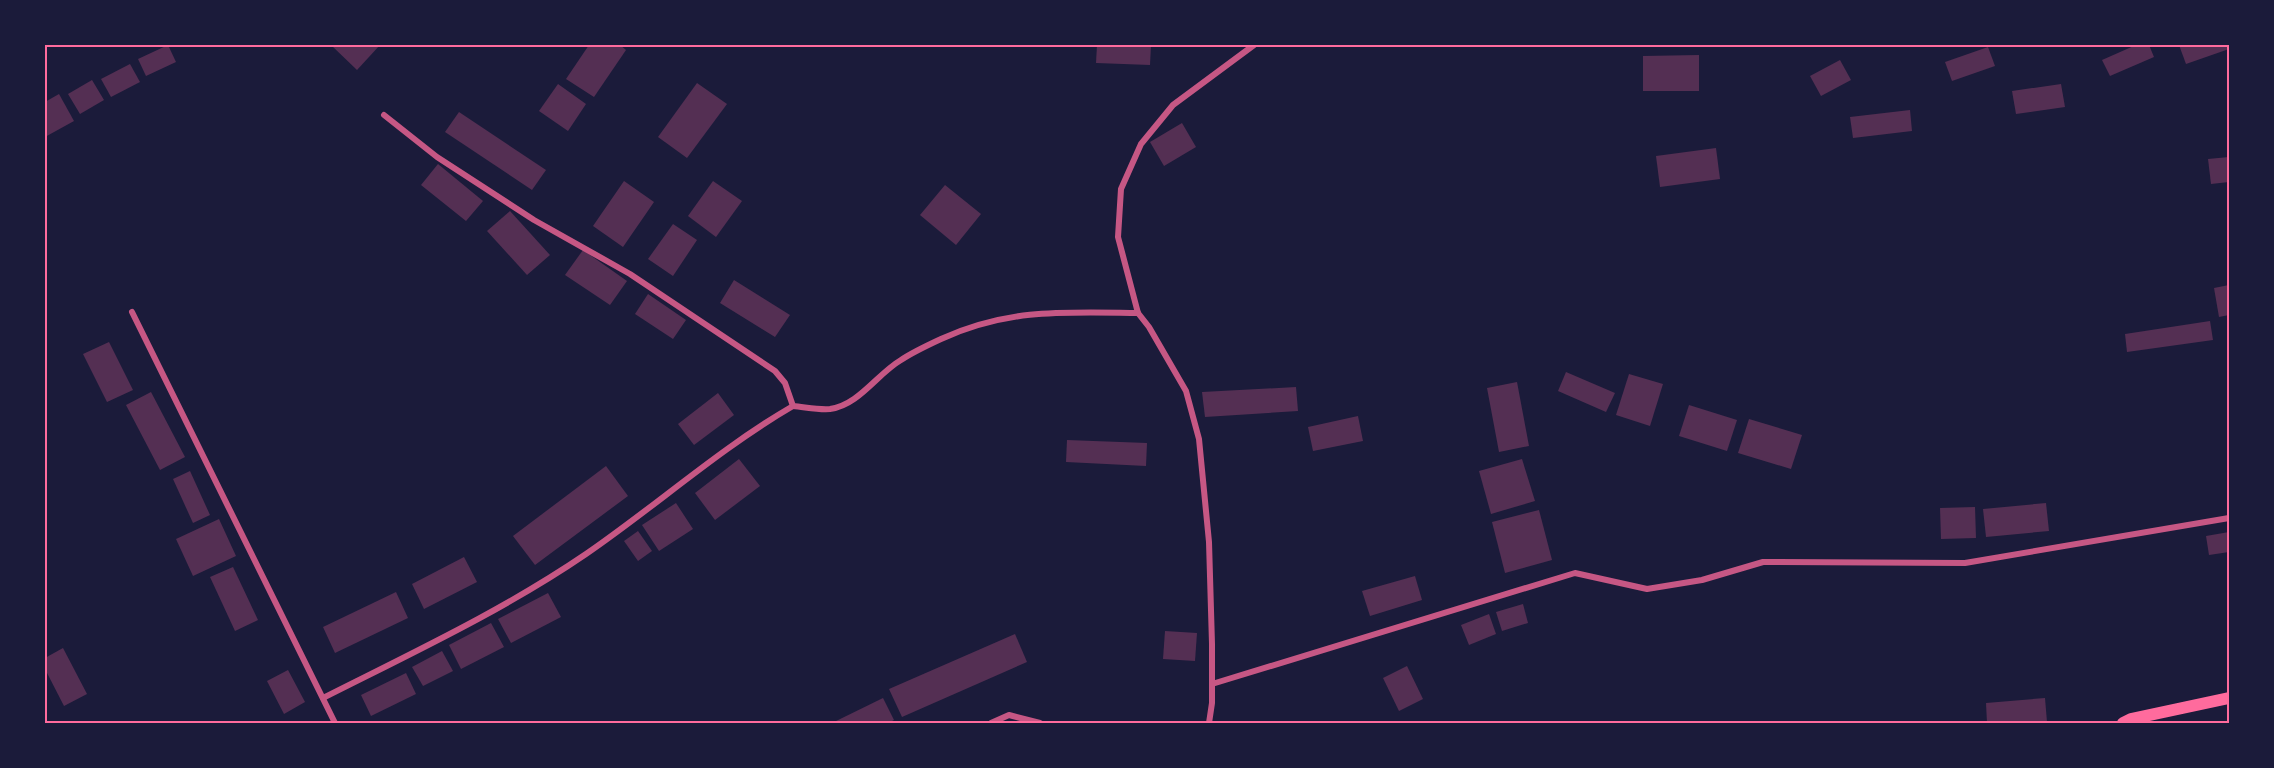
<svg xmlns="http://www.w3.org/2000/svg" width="2274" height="768" font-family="'Crimson Pro',serif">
<rect width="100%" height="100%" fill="#1b1b3a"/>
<g fill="#542f53">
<path d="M168 45 176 62 146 76 138 59Z"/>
<path d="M331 45H380L357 70Z"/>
<path d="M589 45H620L626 50 594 97 566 79Z"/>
<path d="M1097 45H1151L1150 65 1096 63Z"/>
<path d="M2136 45H2149L2154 57 2110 76 2102 60Z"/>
<path d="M2179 45H2229V49L2186 64Z"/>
<path d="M1988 47 1995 66 1952 81 1945 62Z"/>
<path d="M1699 55V91H1643V56Z"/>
<path d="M1840 60 1851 80 1821 96 1810 76Z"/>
<path d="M130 64 140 82 111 97 101 79Z"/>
<path d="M92 80 104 100 80 114 68 94Z"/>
<path d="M697 83 727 104 687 158 658 137Z"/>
<path d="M558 84 586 104 568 131 539 111Z"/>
<path d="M2061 84 2065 107 2016 114 2012 91Z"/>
<path d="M59 94 74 121 45 137V102Z"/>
<path d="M1910 110 1912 131 1853 138 1850 117Z"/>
<path d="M459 112 546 170 532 190 445 132Z"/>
<path d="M1182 123 1196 147 1164 166 1150 142Z"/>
<path d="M1716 148 1720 179 1660 187 1656 156Z"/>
<path d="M2229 157V182L2211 184 2208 159Z"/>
<path d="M438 164 483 201 466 221 421 185Z"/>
<path d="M624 181 654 202 623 247 593 226Z"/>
<path d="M713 181 742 201 716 237 688 216Z"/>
<path d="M945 185 981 214 956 245 920 215Z"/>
<path d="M510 211 550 255 527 275 487 231Z"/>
<path d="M673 224 697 240 673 276 648 259Z"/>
<path d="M583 250 627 281 610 305 565 275Z"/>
<path d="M734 280 790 315 775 337 720 303Z"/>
<path d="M2229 285V315L2219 317 2214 288Z"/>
<path d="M648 294 686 320 673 339 635 314Z"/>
<path d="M2210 321 2213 340 2127 352 2125 334Z"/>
<path d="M109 342 133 390 107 402 83 354Z"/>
<path d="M1566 372 1615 393 1606 412 1558 391Z"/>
<path d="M1629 374 1663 384 1650 426 1616 415Z"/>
<path d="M1517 382 1529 446 1499 452 1487 388Z"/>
<path d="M1296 387 1298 411 1205 417 1202 392Z"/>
<path d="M151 392 185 457 160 470 126 405Z"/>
<path d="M718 393 734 415 694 445 678 424Z"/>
<path d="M1689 405 1737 420 1727 451 1679 436Z"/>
<path d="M1358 416 1363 441 1313 451 1308 427Z"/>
<path d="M1749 419 1802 435 1791 469 1738 453Z"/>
<path d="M1067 440 1147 443 1146 466 1066 462Z"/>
<path d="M739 459 760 486 715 520 695 493Z"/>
<path d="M1522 459 1535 501 1491 514 1479 471Z"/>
<path d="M606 466 628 496 535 565 513 536Z"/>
<path d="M190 471 210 515 193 523 173 479Z"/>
<path d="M676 503 693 529 659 551 642 525Z"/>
<path d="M2046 503 2049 531 1986 537 1983 509Z"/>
<path d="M1975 507 1976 538 1941 539 1940 508Z"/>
<path d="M1539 510 1552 560 1505 573 1492 522Z"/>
<path d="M219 519 236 556 193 576 176 539Z"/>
<path d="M638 531 652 551 638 561 624 541Z"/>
<path d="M2229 532V552L2209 555 2206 536Z"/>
<path d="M464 557 477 582 424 609 412 584Z"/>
<path d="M233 567 258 620 235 631 210 577Z"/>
<path d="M1415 576 1422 600 1370 616 1362 591Z"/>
<path d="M396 592 408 618 335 653 323 627Z"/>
<path d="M548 593 561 617 511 643 498 619Z"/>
<path d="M1523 604 1528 623 1502 631 1496 612Z"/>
<path d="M1489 614 1496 634 1469 645 1461 625Z"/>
<path d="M491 623 504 647 461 669 449 645Z"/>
<path d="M1165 631 1197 633 1195 661 1163 659Z"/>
<path d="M1015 634 1027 662 902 717 889 689Z"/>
<path d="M63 648 87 694 64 706 45 669V658Z"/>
<path d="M442 651 453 671 423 686 412 667Z"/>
<path d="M1407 666 1423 699 1399 711 1383 678Z"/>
<path d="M288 670 305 702 284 714 267 681Z"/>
<path d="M406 673 416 694 371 716 361 695Z"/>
<path d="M883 698 894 720 888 723H832Z"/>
<path d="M2045 698 2047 722 1987 723 1986 703Z"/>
</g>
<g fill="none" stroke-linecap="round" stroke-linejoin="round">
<g stroke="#c65784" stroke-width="6">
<path d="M384 115 437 157 534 220 630 274 775 371 785 383 793 406C805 407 818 410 830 409 859 405 877 374 901 360 913 352 928 345 941 339 1009 308 1066 312 1138 313"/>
<path d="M132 312 335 723"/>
<path d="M1212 684 1575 573 1647 589 1702 580 1763 562 1965 563 2229 518"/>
<path d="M323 698C412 653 504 610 586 554 656 506 719 449 793 406"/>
<path d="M991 723 1009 715 1040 723"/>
<path d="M1209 723 1212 703V644L1209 542 1199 439 1186 391 1149 327 1138 313 1118 237 1121 189 1141 144 1173 105 1254 45"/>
</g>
<path stroke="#ff6b9d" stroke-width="12" d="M2123 723 2131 719 2229 698"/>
</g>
<rect width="2274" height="768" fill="none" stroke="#1b1b3a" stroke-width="93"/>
<rect x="46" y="46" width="2182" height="676" fill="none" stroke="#ff6b9d" stroke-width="2"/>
</svg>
